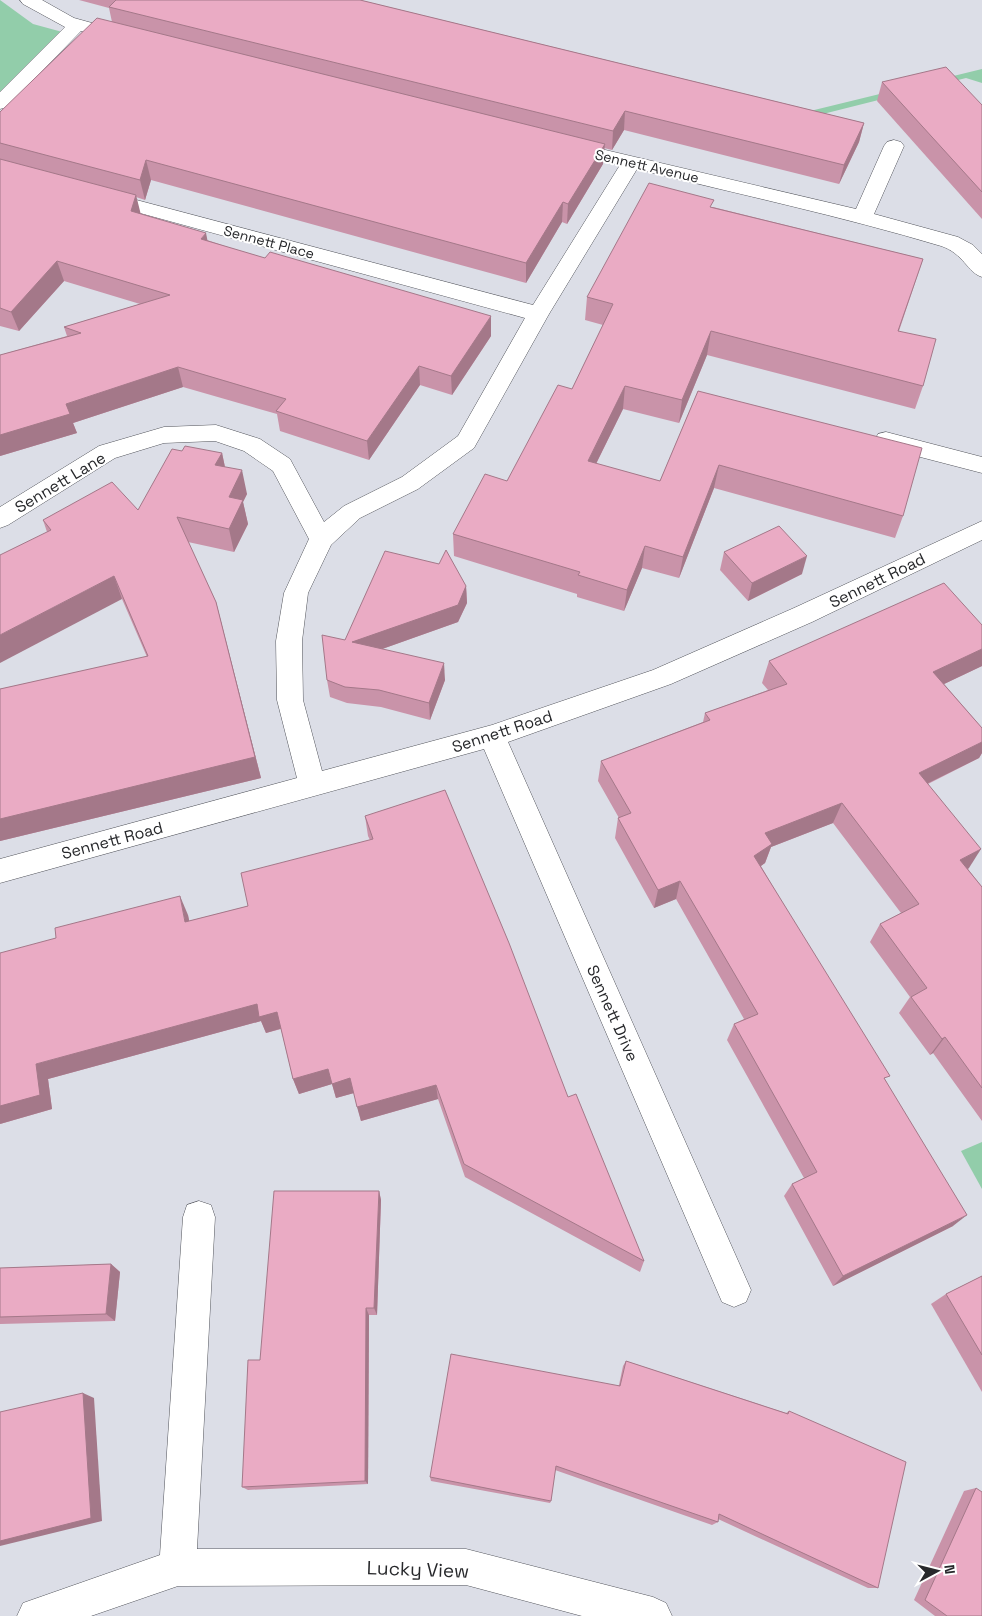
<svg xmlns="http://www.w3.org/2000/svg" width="982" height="1616" font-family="'Space Grotesk',sans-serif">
<rect width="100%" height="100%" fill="#dcdee7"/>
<g fill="#92cdaa">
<path d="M0 0 33 24 66 33 0 98Z"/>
<path d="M982 69V83L966 78 803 119 802 113Z"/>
<path d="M982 1142V1189L961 1151Z"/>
</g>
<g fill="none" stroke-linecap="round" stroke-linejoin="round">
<defs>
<g id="street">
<path d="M20 0H42L74 18 128 33 131 37 128 41 122 42 81 31 7 107 0 109V92L65 27 23 4Z"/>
<path d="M894 140 901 142 904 146 874 214 958 237 973 245 982 254V277C968 273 963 253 941 246 841 216 738 194 637 169L549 314 474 448 418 489 360 518 331 545 308 593 302 641 303 700 322 771 492 725 653 670 794 608 982 521V540L812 622 671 684 508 742 751 1290 746 1302 734 1307 722 1302 484 749 0 883V859L297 778 277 700 276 641 284 593 309 539 273 471 244 451 215 441 164 443 115 458 8 525 0 528V507L99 446 164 427 216 425 260 439 290 459 324 522 344 506 402 477 458 436 525 318 96 201 93 197 96 193 103 191 110 193 533 305 620 165 560 151 557 147 560 143 567 141 856 209 884 146 887 142Z"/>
<path d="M886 432 982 457V473L878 446 875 440 878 434Z"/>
<path d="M199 1201 211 1205 215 1217 197 1549H466L653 1597 666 1603 672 1616H582L466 1585 178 1586 91 1616H17L23 1603 160 1555 183 1217 187 1205Z"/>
</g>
</defs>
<use href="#street" stroke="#53555c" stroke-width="1"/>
<use href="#street" fill="#fff" fill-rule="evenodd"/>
</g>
<g fill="#c993a9">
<path d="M79 0H360L864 123 859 142 839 184 624 130 612 150 604 148 603 164 567 224 562 222 526 283 151 180 145 200 136 197 140 214 207 240 491 336 452 395 420 385 369 460 280 431 277 414 183 387 73 423 77 433 0 456V355L67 336 64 327 140 304 64 281 19 331 0 326V112L112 22 109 8Z"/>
<path d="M882 82 982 105V219L877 101Z"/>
<path d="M713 207 923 259 899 331 923 386 915 409 707 355 679 423 623 409 596 464 660 481 698 391 903 516 895 538 714 488 679 578 642 568 624 611 577 597V594L454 556 453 534 507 481 572 389 603 325 585 320 587 297Z"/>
<path d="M182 451 222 453 225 467 247 494 243 502 248 524 234 552 188 542 216 602 261 778 0 841V689L147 657 122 599 47 532 43 520 138 510Z"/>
<path d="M724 552 802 574 748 601 720 570Z"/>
<path d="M466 586 467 603 458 622 382 649 445 680 430 720 381 707 347 703 330 697 327 680 345 640Z"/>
<path d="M982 625V666L944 684 982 728V753L979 758 928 784 969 868 968 869 982 887V1121L933 1053 930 1055 899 1013 910 997 870 942 880 924 901 913 833 823 771 847 765 863 761 866 886 1081 953 1226 833 1286 784 1196 792 1184 804 1178 727 1040 734 1024 744 1019 676 899 654 908 615 838 618 818H619L598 781 601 761 703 722 705 713 768 690 762 683 769 661Z"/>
<path d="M365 816 568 1097 644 1261 640 1272 465 1177 438 1099 361 1121 354 1093 336 1098 332 1084 299 1094 293 1079 281 1029 266 1033 261 1021 48 1079 52 1109 0 1124 188 915 189 921 248 906 370 840 368 836Z"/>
<path d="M379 1191 381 1200 377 1315H369L368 1484 248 1490 242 1487 260 1360Z"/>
<path d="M111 1264 120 1272 115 1321 0 1324V1268Z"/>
<path d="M982 1276V1392L931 1304 946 1294Z"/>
<path d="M626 1361 786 1413 789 1411 878 1588H868L718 1519V1522L712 1525 555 1470 551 1501 550 1503 431 1481 430 1477 619 1385 623 1366Z"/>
<path d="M976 1488 982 1616H935L914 1600 964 1491Z"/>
</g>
<g fill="#a47889">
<path d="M625 111 624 130 612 150 613 131Z"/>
<path d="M864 123 859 142 839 184 844 165Z"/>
<path d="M605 144 603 164 567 224 568 204Z"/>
<path d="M146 160 151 180 145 200 140 180Z"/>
<path d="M136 195 141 215 131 211Z"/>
<path d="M563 202 562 222 526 283V263Z"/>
<path d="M206 233 210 253 201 239Z"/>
<path d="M57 261 64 281 19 331 11 312Z"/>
<path d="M491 316V336L452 395 451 376Z"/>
<path d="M711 331 707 355 679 423 682 400Z"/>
<path d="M419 366 420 385 369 460 367 441Z"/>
<path d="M178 367 183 387 73 423 77 433 0 456V435L66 404Z"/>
<path d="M625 386 623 409 586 484 588 461Z"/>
<path d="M222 453 227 477 215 465Z"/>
<path d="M719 465 714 488 679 578 683 557Z"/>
<path d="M242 470 247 494 243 502 248 524 234 552 229 529V497Z"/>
<path d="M645 546 642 568 624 611 627 590Z"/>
<path d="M807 556 802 574 748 601 752 583Z"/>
<path d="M114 576 122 599 0 663V635Z"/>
<path d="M466 586 467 603 458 622 354 659 352 642Z"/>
<path d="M216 602 261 778 0 841V819Z"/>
<path d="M982 649V666L923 694 933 672Z"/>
<path d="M444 663 445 680 430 720 429 703Z"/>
<path d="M982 742V753L979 758 908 793 919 773Z"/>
<path d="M842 803 833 823 771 847 765 863 748 875 754 856 765 833Z"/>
<path d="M981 849 969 868 948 879 960 860Z"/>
<path d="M680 881 676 899 654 908 658 890Z"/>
<path d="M180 896 188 915 193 940 185 922Z"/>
<path d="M257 1004 277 1012 283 1028 266 1033 261 1021 48 1079 52 1109 0 1124V1106L36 1064Z"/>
<path d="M945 1037 933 1053 930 1055 942 1039Z"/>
<path d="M328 1069 350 1078 354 1093 336 1098 332 1084 299 1094 293 1079Z"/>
<path d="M436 1085 438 1099 361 1121 357 1107Z"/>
<path d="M379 1191 381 1200 377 1315 374 1308Z"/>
<path d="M967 1215 953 1226 833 1286 843 1276Z"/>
<path d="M111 1264 120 1272 115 1321 106 1314Z"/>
<path d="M366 1308 369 1315 368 1484 365 1481Z"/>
<path d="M83 1393 94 1398 102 1521 0 1546V1541Z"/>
</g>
<g fill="#eaabc4" stroke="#a47889">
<path d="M116 0H360L864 123 844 165 625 111 613 131 109 7Z"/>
<path d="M97 18 605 144 568 204 563 202 526 263 146 160 140 180 0 143V112Z"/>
<path d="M946 67 982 105V192L882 82Z"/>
<path d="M0 159 136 195 131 211 206 233 201 239 265 258 270 252 491 316 451 376 419 366 367 441 276 411 286 399 178 367 66 404 70 414 0 435V355L81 333 64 327 170 295 57 261 11 312 0 308Z"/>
<path d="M649 183 714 200 710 207 923 259 898 331 936 339 923 386 711 331 682 400 625 386 588 461 660 481 698 391 922 448 903 516 719 465 683 557 645 546 627 590 578 575 580 572 453 534 485 474 507 481 558 385 572 389 613 304 587 297Z"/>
<path d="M185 446 222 453 215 465 242 470 229 497 243 500 229 529 177 517 216 602 255 757 0 819V689L148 656 114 576 0 635V555L51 530 43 520 112 482 138 510 172 449 182 451Z"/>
<path d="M779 526 807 556 752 583 724 552Z"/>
<path d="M446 550 466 586 458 605 352 642 444 663 429 703 379 690 345 687 327 680 322 635 345 640 385 551 439 564Z"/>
<path d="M944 583 982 625V649L933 672 982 728V742L919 773 981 849 960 860 982 887V1088L945 1037 942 1039 911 997 927 988 880 924 919 904 842 803 765 833 772 844 754 856 890 1076 884 1078 967 1215 843 1276 792 1184 817 1172 734 1024 758 1014 680 881 658 890 618 818 631 813 601 761 710 720 705 713 787 684 769 661Z"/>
<path d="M445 790 509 943 568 1097 576 1094 644 1261 464 1164 436 1085 357 1107 350 1078 332 1084 328 1069 293 1079 277 1012 259 1017 257 1004 36 1064 40 1095 0 1106V953L56 938 55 928 180 896 185 922 248 906 241 873 373 839 365 816Z"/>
<path d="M274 1191H379L374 1308H366L365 1481 242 1487 248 1360H260Z"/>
<path d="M111 1264 106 1314 0 1317V1268Z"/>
<path d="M982 1276V1355L946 1294Z"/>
<path d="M451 1354 620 1386 626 1361 788 1414 789 1411 906 1462 878 1588 719 1514 718 1522 556 1466 551 1501 430 1477Z"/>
<path d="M83 1393 91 1518 0 1541V1412Z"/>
<path d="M976 1488 982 1492V1616H947L925 1600Z"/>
</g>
<g text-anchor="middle" stroke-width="4" stroke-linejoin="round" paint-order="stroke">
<g font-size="14" fill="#27282b" stroke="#fff">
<text transform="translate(647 166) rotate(13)" y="5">Sennett Avenue</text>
<text transform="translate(269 242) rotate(15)" y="5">Sennett Place</text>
</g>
<g font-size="16" fill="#27282b" stroke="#fff">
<text transform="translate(60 482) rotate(-31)" y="6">Sennett Lane</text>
<text transform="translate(877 580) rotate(-26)" y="6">Sennett Road</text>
<text transform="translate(502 731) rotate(-18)" y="6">Sennett Road</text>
<text transform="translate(112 840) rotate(-15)" y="6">Sennett Road</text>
<text transform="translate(613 1013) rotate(66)" y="6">Sennett Drive</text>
</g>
<g font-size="19" fill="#27282b" stroke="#fff">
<text transform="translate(418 1569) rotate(2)" y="7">Lucky View</text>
</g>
</g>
<g transform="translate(937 1571) rotate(83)" stroke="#ffffff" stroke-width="4" paint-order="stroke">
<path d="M0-4L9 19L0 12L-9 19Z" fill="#27282b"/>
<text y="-8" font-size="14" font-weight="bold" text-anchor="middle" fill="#27282b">N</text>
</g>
</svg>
